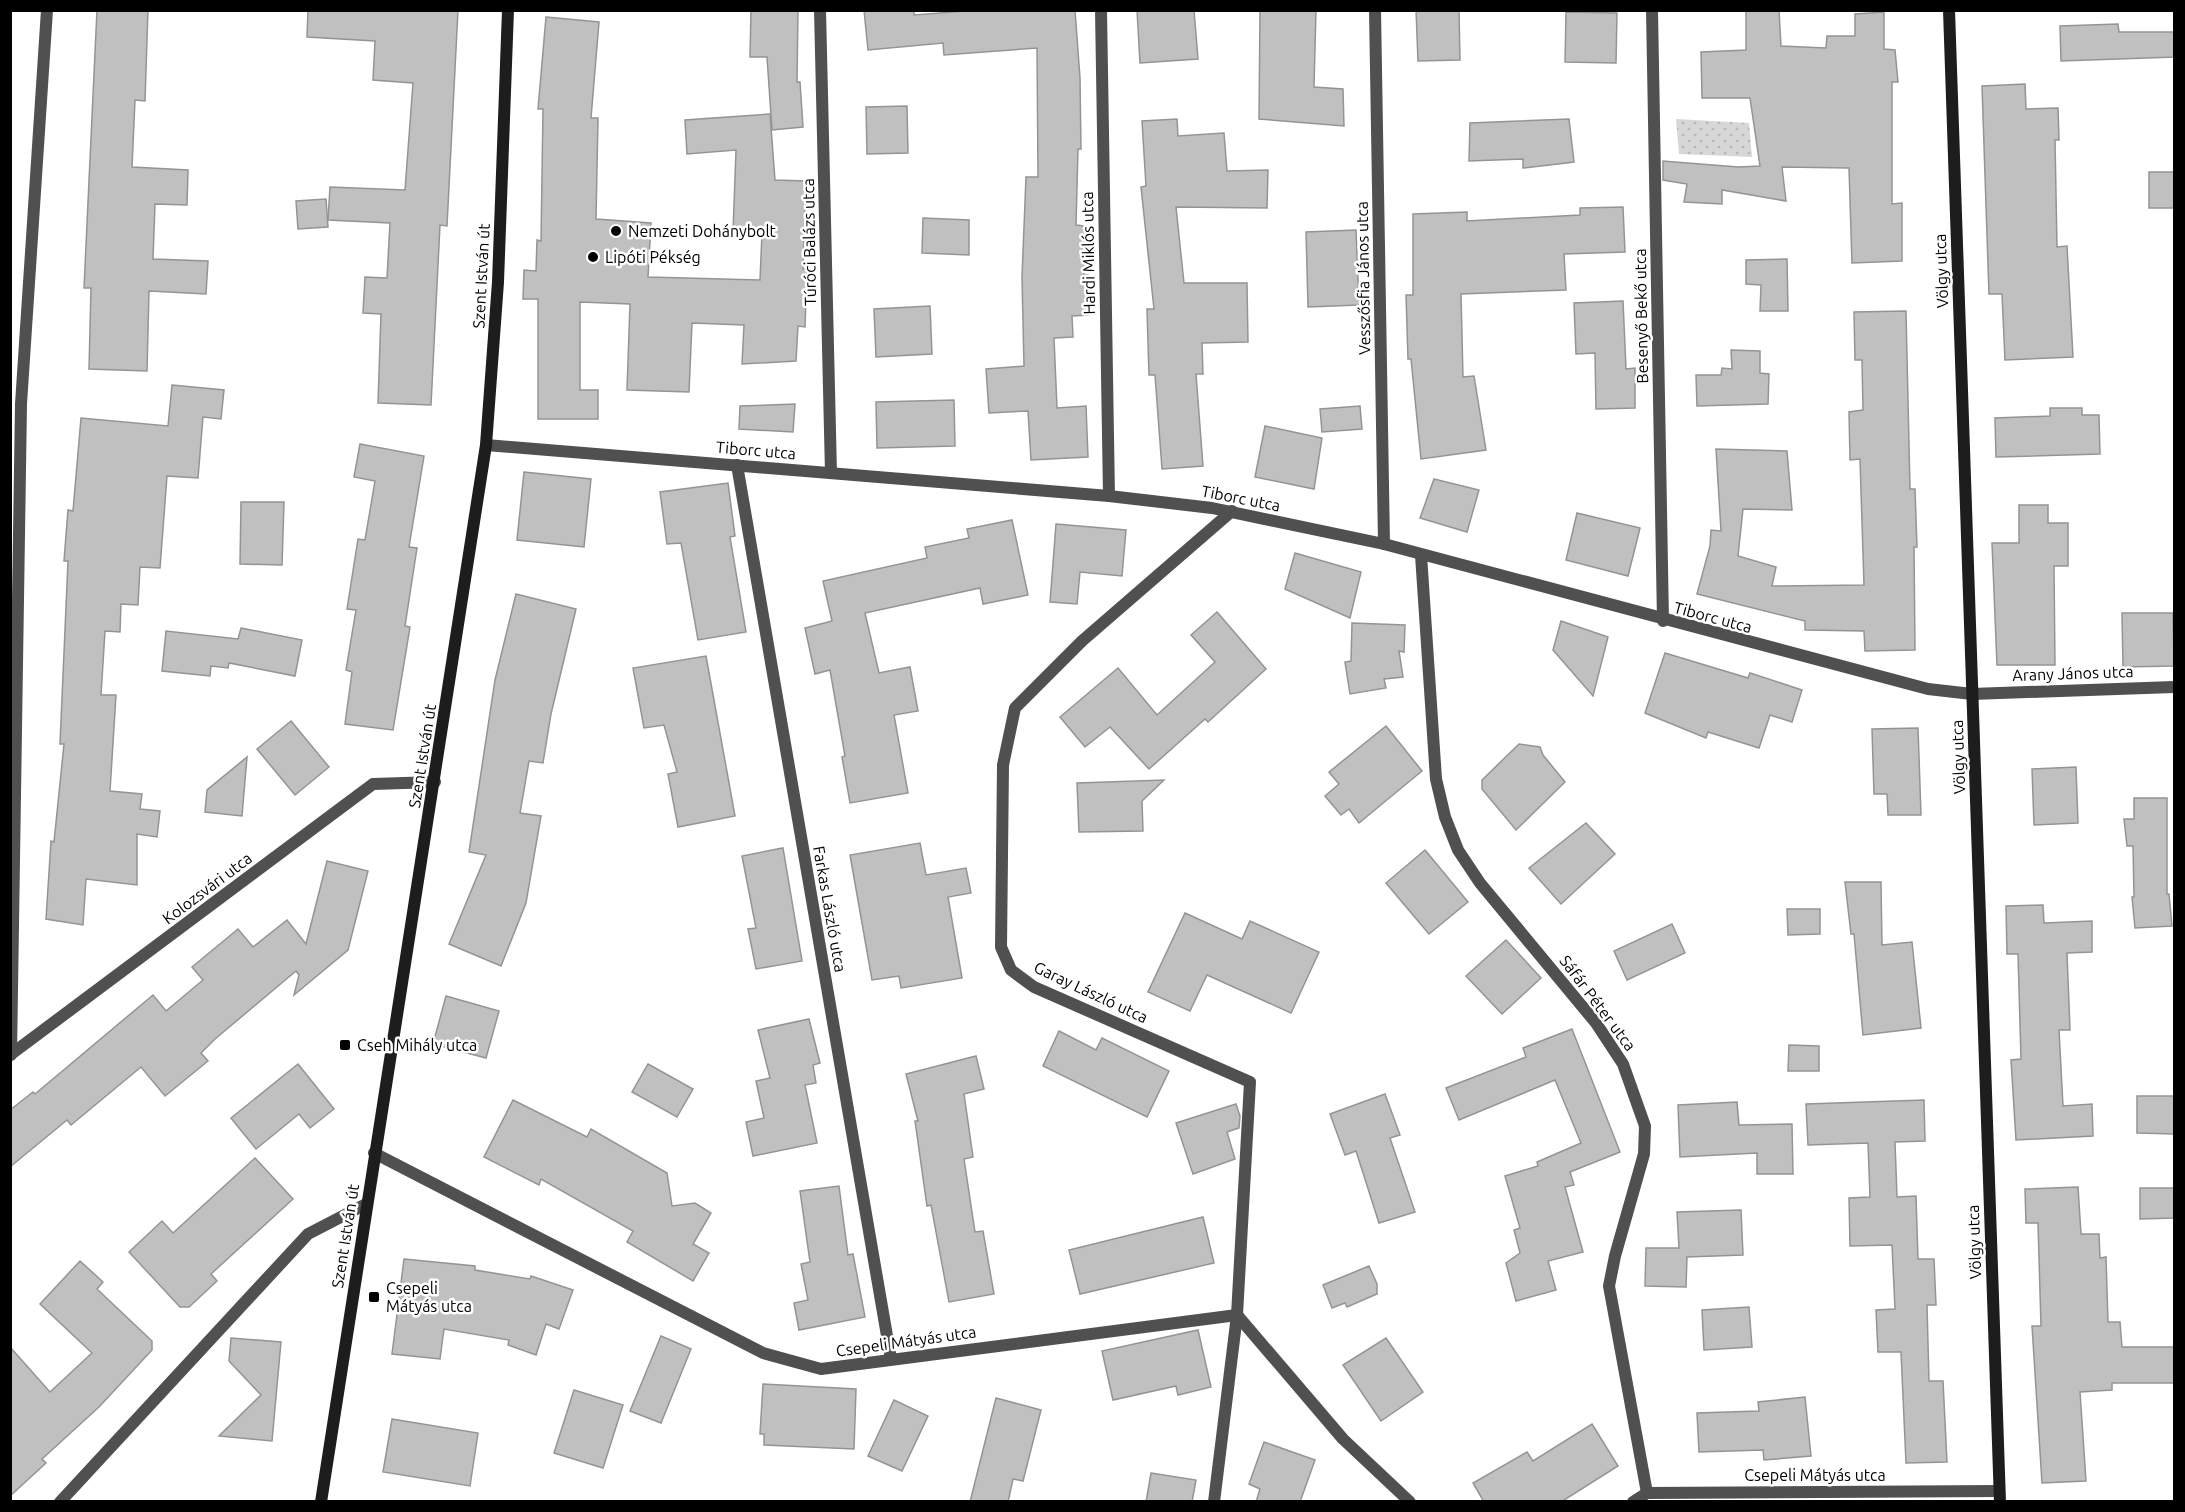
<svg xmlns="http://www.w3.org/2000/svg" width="2185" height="1512" font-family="Ubuntu,sans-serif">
<defs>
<pattern id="grass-dots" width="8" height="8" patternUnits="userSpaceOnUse" patternTransform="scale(1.5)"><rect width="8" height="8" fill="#d7d7d7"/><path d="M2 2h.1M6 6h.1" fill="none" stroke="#b7b7b7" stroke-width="1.8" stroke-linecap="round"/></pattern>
</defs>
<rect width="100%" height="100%" fill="#fff"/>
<path fill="url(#grass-dots)" d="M1676 119 1749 123 1752 157 1679 154Z"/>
<g fill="#c0c0c0" stroke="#949494" stroke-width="1.5">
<path d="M97 10H148L145 101 135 100 132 167 188 170 187 205 155 204 153 259 208 261 206 294 149 291 147 371 89 369 91 288H84Z"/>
<path d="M308 10H458L447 226 440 225 431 405 378 403 381 314 363 313 365 277 387 278 390 223 328 220 330 187 405 190 413 83 373 80 375 41 307 37Z"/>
<path d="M751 10H798L797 82H800L803 127 772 130 767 57H750Z"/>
<path d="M864 10H914V15L979 10H1075L1080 78 1081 149H1078L1076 225 1084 226V275H1088L1089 315 1072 316 1073 337 1054 338 1057 408 1086 406 1088 457 1031 460 1028 411 989 413 986 369 1024 366 1022 277 1026 177H1038L1037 48 944 55 943 43 868 50Z"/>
<path d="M1137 10H1194L1198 59 1140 63Z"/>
<path d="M1260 10H1316L1314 87 1343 89 1344 126 1259 119Z"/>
<path d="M1416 10H1459L1460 60 1418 61Z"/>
<path d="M1746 10H1779L1781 46 1826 48 1827 36H1855V14L1884 12V49L1895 50 1898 82H1892V204L1902 203V261L1852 263 1849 168 1782 167 1786 201 1722 190V204L1684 202 1687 184 1663 180V161L1738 167 1760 166 1750 98H1702L1701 52 1746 50Z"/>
<path d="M1566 12 1617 13 1616 63 1565 62Z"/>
<path d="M546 17 599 22 591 118H598L596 219 651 223 648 277 760 280 762 233 733 232 736 150 687 154 685 120 770 114 775 180 806 181 803 269H807L805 327 798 326 796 361 742 364 744 325 692 323 689 392 627 390 630 304 580 302V390H598V419H538V299H523L524 270 536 271 537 240 541 241 543 109H538Z"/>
<path d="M2118 24 2119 32H2175V57L2061 61 2060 26Z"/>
<path d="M2025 84 2026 109 2058 108 2059 140H2055L2057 247 2067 246 2073 357 2005 360 2002 294H1989L1982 86Z"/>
<path d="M907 106 908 153 867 154 866 107Z"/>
<path d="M1177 119 1178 136 1224 133 1227 171 1268 170 1267 208 1176 207 1184 283H1247L1248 342 1202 343 1203 374H1196L1203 466 1162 469 1155 375H1149L1147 309H1154L1141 187 1146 186 1142 121Z"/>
<path d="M1569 119 1574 162 1523 168V159L1469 161 1470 123Z"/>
<rect x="2149" y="172" width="26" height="36"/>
<path d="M326 199 328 227 298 229 296 201Z"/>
<path d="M1623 207 1625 252 1564 254 1566 290 1461 294 1463 377 1474 376 1486 450 1421 459 1411 359H1408L1406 295H1413V214L1467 212V221L1580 215V208Z"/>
<path d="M923 218 969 220V255L922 253Z"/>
<path d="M1356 230 1359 305 1308 307 1306 232Z"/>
<path d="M1787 259 1788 311H1760L1761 285 1746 284V260Z"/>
<path d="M1623 301 1626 369 1635 368V408L1596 409 1595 353 1576 354 1574 303Z"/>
<path d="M930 306 932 354 876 357 874 309Z"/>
<path d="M1906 311 1910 489H1915L1917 547H1914L1915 650 1865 651 1864 631 1805 630V621L1697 594 1710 546 1711 530 1721 531 1716 449 1787 451 1792 510 1743 509 1738 556 1776 567 1772 586 1864 585 1860 459 1850 460 1849 412 1863 410 1862 360H1855L1854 312Z"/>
<path d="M1731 350 1760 351V373L1769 374 1768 404 1697 406 1696 375H1721L1722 368 1732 369Z"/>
<path d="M172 385 224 390 221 419 203 417 198 478 167 476 160 568 140 567 138 605 121 604 120 632 105 631 101 695H116L110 791 142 794 140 809 160 811 157 837 137 834V885L86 879 83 925 46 919 51 841 54 842 64 744H60L68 561H64L68 510 73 511 81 418 168 426Z"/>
<path d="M954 400 955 446 877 448 876 402Z"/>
<path d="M795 404 793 432 739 429 740 406Z"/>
<path d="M1360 406 1362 429 1322 432 1320 409Z"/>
<path d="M2050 408H2082V415H2099L2100 454 1996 457 1995 418 2050 416Z"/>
<path d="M1265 426 1322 438 1314 489 1255 477Z"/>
<path d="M360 444 424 456 409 547 417 548 405 626 410 627 393 730 345 724 352 672 346 670 356 610 347 609 358 539 365 540 375 481 354 477Z"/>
<path d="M524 472 591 479 584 547 517 540Z"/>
<path d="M1434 479 1479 490 1467 532 1420 518Z"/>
<path d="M728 483 735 536 730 537 746 632 698 640 681 543 667 544 660 492Z"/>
<path d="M241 502H284L282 565 240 564Z"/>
<path d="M2019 505H2048V523H2068V566H2054L2055 665H1997L1992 543H2019Z"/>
<path d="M1577 513 1640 528 1628 576 1566 560Z"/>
<path d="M1012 520 1028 595 983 604 980 588 865 613 879 673 910 667 918 711 894 715 908 793 850 803 842 757 845 756 830 670 815 674 805 628 832 621 823 581 927 558 925 547 969 538 967 529Z"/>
<path d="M1056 524 1126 530 1122 576 1080 572 1077 604 1050 602Z"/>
<path d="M1295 553 1361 572 1350 618 1285 589Z"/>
<path d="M516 594 576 609 551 714 543 763 529 761 520 813 541 816 526 903 501 966 449 944 486 855 469 852 495 680Z"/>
<path d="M1217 612 1266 669 1208 722 1205 719 1149 769 1110 727 1085 747 1060 717 1118 668 1157 715 1215 662 1191 635Z"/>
<path d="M2122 613H2173L2174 666 2123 667Z"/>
<path d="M1561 621 1608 637 1593 696 1553 650Z"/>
<path d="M1352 623 1405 625 1404 652 1399 651 1403 677 1384 679 1386 688 1350 694 1345 662 1351 661Z"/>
<path d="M241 628 302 640 295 676 229 663 228 668 211 666 210 676 162 671 166 631 238 639Z"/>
<path d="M1665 653 1748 678 1750 673 1802 690 1792 722 1770 715 1759 748 1708 732 1706 738 1645 713Z"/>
<path d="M706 656 735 816 678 827 668 774 677 772 664 725 644 728 633 668Z"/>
<path d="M291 721 329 767 295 795 257 749Z"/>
<path d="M1386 726 1422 771 1359 823 1349 809 1341 815 1325 796 1339 784 1329 772Z"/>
<path d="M1918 728 1921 815H1888L1887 794H1874L1872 729Z"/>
<path d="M1519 744 1540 747 1543 755 1565 782 1516 830 1482 789V780Z"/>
<path d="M247 757 242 816 205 812 207 790Z"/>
<path d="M2076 767 2078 823 2034 825 2032 769Z"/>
<path d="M1164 780 1142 801 1143 831 1079 832 1077 783Z"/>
<path d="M2134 798H2167V894H2169L2172 926 2135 928 2132 897H2134L2133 846H2127L2124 819H2134Z"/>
<path d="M1586 823 1615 854 1561 904 1529 868Z"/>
<path d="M920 843 926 875 966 868 971 893 948 897 962 978 901 988 899 976 872 980 850 855Z"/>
<path d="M783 848 802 961 756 969 748 929 756 928 742 856Z"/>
<path d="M1425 850 1468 902 1429 934 1386 883Z"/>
<path d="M327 861 368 871 348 950 294 995 299 975 296 971 215 1039 201 1053 208 1061 165 1096 141 1067 71 1125 67 1120 10 1167V1110L33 1092 35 1094 153 995 166 1011 203 980 192 967 238 929 253 947 287 920 306 944Z"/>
<path d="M1845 882H1881L1882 945 1912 942 1921 1028 1863 1035 1854 934H1851Z"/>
<path d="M2043 905 2044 923 2092 921V952L2067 953 2070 1030H2059L2063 1106 2092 1104 2093 1136 2016 1140 2011 1060 2021 1059 2018 954H2007L2006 906Z"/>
<path d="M1787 909H1820V934L1788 935Z"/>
<path d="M1185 913 1242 939 1250 921 1319 952 1291 1013 1207 975 1190 1011 1148 992Z"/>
<path d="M1672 924 1685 953 1627 980 1614 951Z"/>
<path d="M1506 940 1541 978 1502 1014 1466 976Z"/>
<path d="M446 996 499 1011 486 1058 433 1044Z"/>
<path d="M809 1019 820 1063 813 1065 816 1083 805 1085 817 1143 753 1156 746 1122 764 1118 756 1081 770 1078 758 1030Z"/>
<path d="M1572 1029 1620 1152 1570 1172 1574 1185 1565 1187 1583 1252 1548 1261 1556 1290 1516 1301 1506 1263 1520 1253 1514 1230 1520 1228 1505 1176 1538 1166 1537 1162 1581 1143 1555 1080 1459 1120 1446 1088 1526 1057 1523 1048Z"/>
<path d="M1059 1031 1096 1050 1102 1038 1169 1071 1147 1117 1043 1066Z"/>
<path d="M1789 1045 1819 1046V1071H1788Z"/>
<path d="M976 1056 984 1089 964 1094 973 1157 964 1159 975 1232 983 1231 994 1294 949 1302 931 1205 927 1206 915 1121H918L906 1074Z"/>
<path d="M298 1064 334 1109 310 1128 299 1114 256 1149 231 1118Z"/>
<path d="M648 1064 693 1089 677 1117 632 1092Z"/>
<path d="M1385 1094 1400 1135 1390 1138 1415 1212 1379 1223 1356 1151 1345 1155 1330 1114Z"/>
<path d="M2137 1096H2175V1134L2137 1133Z"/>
<path d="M513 1100 587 1137 591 1129 667 1173 672 1206 695 1203 711 1213 693 1244 709 1253 693 1281 627 1242 633 1231 541 1179 539 1185 484 1157Z"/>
<path d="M1924 1100 1925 1141 1895 1142 1897 1197 1916 1196 1918 1259H1934L1936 1305H1927L1929 1381H1943L1947 1462 1906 1463 1901 1352H1878L1876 1310 1895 1309 1892 1245 1850 1246 1849 1198 1870 1197 1868 1143 1808 1145 1806 1104Z"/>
<path d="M1737 1102 1739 1125 1792 1124 1793 1174H1757V1153L1680 1157 1678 1105Z"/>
<path d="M1236 1104 1240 1116 1239 1128 1227 1132 1235 1159 1193 1174 1176 1123Z"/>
<path d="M255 1158 293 1199 211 1274 217 1281 189 1307H180L129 1252 162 1221 173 1233Z"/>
<path d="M839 1186 848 1255 853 1254 865 1317 799 1330 794 1303 808 1300 801 1264 810 1262 800 1191Z"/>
<path d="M2078 1187 2081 1234H2099L2100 1258 2106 1257 2108 1322H2120L2122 1347H2175V1383H2112V1390L2080 1392 2086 1481 2042 1483 2032 1326H2041L2038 1223H2026L2025 1189Z"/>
<path d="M2140 1188H2175V1218L2140 1219Z"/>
<path d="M1741 1210 1743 1255 1687 1257 1686 1287 1645 1286 1646 1248H1679L1677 1212Z"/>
<path d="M1203 1217 1214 1263 1080 1294 1069 1250Z"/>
<path d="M404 1259 475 1266V1270L530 1279 531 1276 573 1290 559 1329 546 1324 536 1355 508 1345 509 1340 444 1329 440 1359 392 1354Z"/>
<path d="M80 1261 103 1282 97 1289 152 1341V1350L99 1407 42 1459 46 1463 10 1496V1347L50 1392 92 1353 40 1304Z"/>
<path d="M1369 1266 1377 1284V1294L1347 1307 1345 1303 1332 1308 1323 1285Z"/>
<path d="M1749 1307 1752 1347 1704 1350 1702 1310Z"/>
<path d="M1198 1330 1211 1387 1178 1395 1176 1386 1113 1400 1102 1351Z"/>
<path d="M661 1336 691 1349 661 1423 630 1411Z"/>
<path d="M231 1338 281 1342 272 1441 219 1436 261 1395 229 1361Z"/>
<path d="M1386 1338 1423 1392 1381 1421 1343 1365Z"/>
<path d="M763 1384 856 1389 854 1449 764 1445V1434H760Z"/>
<path d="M574 1390 623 1405 603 1468 554 1453Z"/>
<path d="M1805 1397 1811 1456 1764 1460 1763 1450 1699 1452 1697 1413 1759 1411 1758 1402Z"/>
<path d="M996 1398 1041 1410 1023 1481 1013 1479 1008 1502H970Z"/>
<path d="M894 1400 928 1416 902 1471 868 1456Z"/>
<path d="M392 1419 478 1433 470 1486 383 1472Z"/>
<path d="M1592 1424 1618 1466 1561 1502H1484L1473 1483 1527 1452 1533 1461Z"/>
<path d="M1264 1442 1315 1460 1300 1502H1256L1260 1489 1249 1484Z"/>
<path d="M1151 1473 1196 1480 1192 1502H1146Z"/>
</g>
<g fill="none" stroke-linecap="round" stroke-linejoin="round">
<g stroke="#505050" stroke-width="12">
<path d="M820 10 831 473"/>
<path d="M1101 10 1109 496"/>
<path d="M1375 10 1384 544"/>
<path d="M1652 10 1663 621"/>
<path d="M486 445 1109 496 1212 508 1384 544 1928 689 1972 694 2174 687"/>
<path d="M737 465 891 1359"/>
<path d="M1421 555 1436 779 1445 817 1458 850 1480 883 1596 1023 1623 1064 1645 1126 1644 1154 1615 1256 1609 1286 1647 1493"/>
<path d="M10 1055 373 784 435 782"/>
<path d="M11 1055 21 404 47 10"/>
<path d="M374 1153 763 1353 821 1369 1237 1315"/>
<path d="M1237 1315 1343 1439 1410 1502"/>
<path d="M60 1502 308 1234 366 1204"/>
<path d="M1214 1502 1237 1315 1250 1082 1034 987 1011 970 1001 947 1003 765 1015 708 1082 641 1232 511"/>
<path d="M1633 1502 1647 1493 1999 1491"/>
</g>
<g stroke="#1d1d1d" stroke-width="12">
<path d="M1949 10 2000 1502"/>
<path d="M321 1502 486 445 498 282 508 10"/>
</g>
</g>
<g fill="#000" stroke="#fff" stroke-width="2">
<circle cx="616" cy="231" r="6"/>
<circle cx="593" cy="257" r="6"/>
<rect x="339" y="1039" width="12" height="12" rx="3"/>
<rect x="368" y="1291" width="12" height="12" rx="3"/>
</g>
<g text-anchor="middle" stroke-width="5" stroke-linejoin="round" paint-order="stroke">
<g font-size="16" fill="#000" stroke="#fff" text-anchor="start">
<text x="628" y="237">Nemzeti Dohánybolt</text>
<text x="605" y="263">Lipóti Pékség</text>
<text x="357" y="1051">Cseh Mihály utca</text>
<text x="386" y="1294">Csepeli<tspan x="386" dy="18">Mátyás utca</tspan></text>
</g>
<g font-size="16" fill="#000" stroke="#fff">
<text transform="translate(809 242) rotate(-91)" y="6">Túróci Balázs utca</text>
<text transform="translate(1088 253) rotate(-91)" y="6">Hardi Miklós utca</text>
<text transform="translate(1941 271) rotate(-92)" y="6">Völgy utca</text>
<text transform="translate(481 276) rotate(-87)" y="6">Szent István út</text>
<text transform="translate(1363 278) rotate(-91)" y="6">Vesszősfia János utca</text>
<text transform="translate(1641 316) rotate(-91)" y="6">Besenyő Bekő utca</text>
<text transform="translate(756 450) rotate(5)" y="6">Tiborc utca</text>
<text transform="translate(1241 498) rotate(11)" y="6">Tiborc utca</text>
<text transform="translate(1713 617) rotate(15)" y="6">Tiborc utca</text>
<text transform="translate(2073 673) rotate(-2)" y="6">Arany János utca</text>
<text transform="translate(422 756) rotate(-81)" y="6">Szent István út</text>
<text transform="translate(1958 757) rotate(-92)" y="6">Völgy utca</text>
<text transform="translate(207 888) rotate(-37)" y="6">Kolozsvári utca</text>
<text transform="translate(830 909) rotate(80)" y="6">Farkas László utca</text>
<text transform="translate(1091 992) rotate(25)" y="6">Garay László utca</text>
<text transform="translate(1598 1003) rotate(53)" y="6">Sáfár Péter utca</text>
<text transform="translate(345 1236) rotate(-81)" y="6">Szent István út</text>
<text transform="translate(1974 1242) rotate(-92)" y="6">Völgy utca</text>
<text transform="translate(906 1341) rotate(-8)" y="6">Csepeli Mátyás utca</text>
<text x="1815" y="1481">Csepeli Mátyás utca</text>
</g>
</g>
<rect width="2185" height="1512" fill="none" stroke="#000000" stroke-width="24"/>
</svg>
